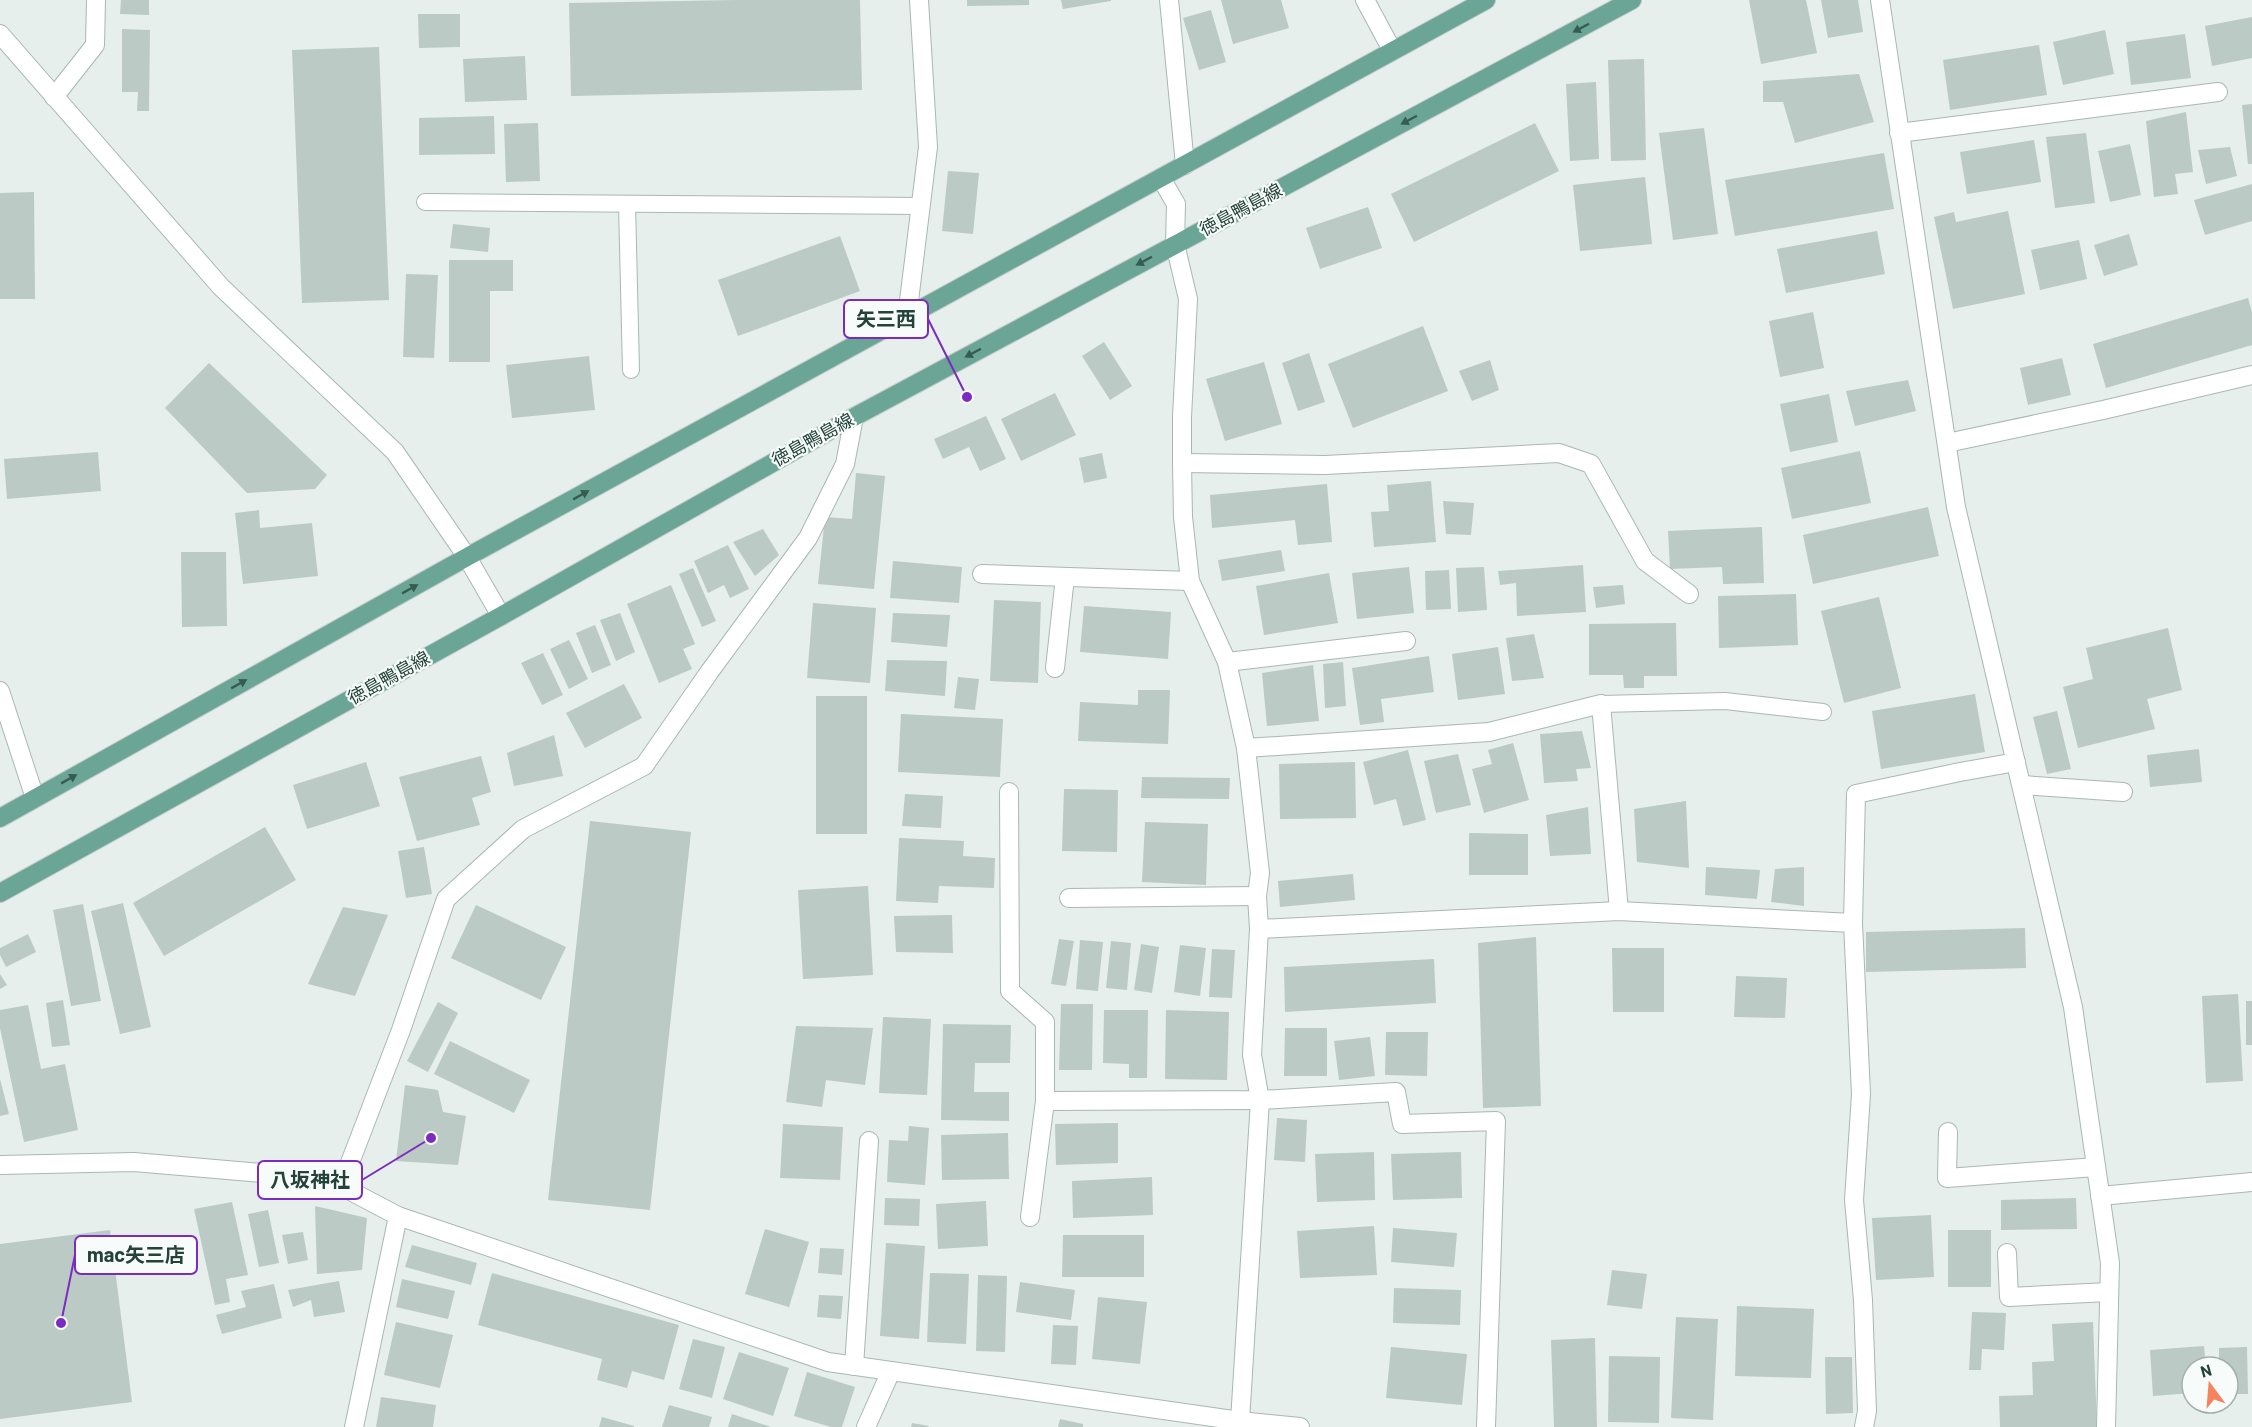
<svg xmlns="http://www.w3.org/2000/svg" width="2252" height="1427" font-family="Barlow,'Noto Sans JP',sans-serif">
<rect width="100%" height="100%" fill="#e6efeb"/>
<g fill="#bbcac4">
<path d="M121 0H149V15L120 14Z"/>
<path d="M735 0H860L862 90 571 96 569 3Z"/>
<path d="M967 0H1029V5L967 6Z"/>
<path d="M1061 0H1111V1L1063 9Z"/>
<path d="M1221 0H1281L1289 28 1233 44Z"/>
<path d="M1749 0H1806L1817 53 1761 64Z"/>
<path d="M1821 0H1858L1863 32 1828 38Z"/>
<path d="M1211 10 1226 62 1199 70 1183 18Z"/>
<path d="M418 14H460V47L419 48Z"/>
<path d="M2252 17V58L2212 66 2205 26Z"/>
<path d="M122 29 150 30 149 111H137L138 92H122Z"/>
<path d="M2105 30 2114 74 2063 85 2053 42Z"/>
<path d="M2185 34 2191 78 2131 85 2126 42Z"/>
<path d="M2039 45 2047 95 1950 110 1943 60Z"/>
<path d="M379 47 389 300 302 303 292 50Z"/>
<path d="M525 56 527 100 465 102 463 59Z"/>
<path d="M1644 59 1646 160 1611 161 1608 60Z"/>
<path d="M1859 74 1874 122 1795 143 1783 102H1763V81Z"/>
<path d="M1596 82 1599 159 1570 161 1566 84Z"/>
<path d="M2252 104V164H2248L2242 105Z"/>
<path d="M2186 112 2193 172 2175 174 2178 194 2154 197 2146 121Z"/>
<path d="M494 116 495 154 419 155V118Z"/>
<path d="M538 123 540 181 506 182 504 124Z"/>
<path d="M1535 123 1559 171 1414 242 1391 194Z"/>
<path d="M1704 128 1718 234 1673 240 1659 133Z"/>
<path d="M2086 133 2095 203 2055 208 2046 137Z"/>
<path d="M2034 140 2041 182 1967 194 1960 152Z"/>
<path d="M2130 144 2141 195 2110 202 2098 151Z"/>
<path d="M2230 147 2237 176 2206 184 2198 150Z"/>
<path d="M1884 153 1894 209 1735 236 1725 180Z"/>
<path d="M948 171 979 173 973 234 942 231Z"/>
<path d="M1645 177 1652 244 1580 251 1573 185Z"/>
<path d="M2252 184V221L2205 235 2194 200Z"/>
<path d="M34 192 35 299H0V193Z"/>
<path d="M1368 207 1382 248 1320 269 1306 228Z"/>
<path d="M2008 211 2025 294 1953 309 1934 217 1954 212 1956 222Z"/>
<path d="M453 224 490 228 488 252 450 248Z"/>
<path d="M1877 231 1885 274 1786 293 1777 249Z"/>
<path d="M2129 234 2138 265 2104 276 2094 245Z"/>
<path d="M840 236 860 291 738 336 718 280Z"/>
<path d="M2079 240 2087 279 2040 290 2031 250Z"/>
<path d="M449 260H513V291H490V362H449Z"/>
<path d="M406 274 438 275 434 358 403 357Z"/>
<path d="M2248 298 2252 312V345L2106 388 2093 344Z"/>
<path d="M1813 312 1824 368 1780 377 1769 321Z"/>
<path d="M1423 326 1448 391 1353 428 1328 364Z"/>
<path d="M1104 342 1132 386 1110 400 1082 356Z"/>
<path d="M1309 353 1325 402 1298 411 1282 363Z"/>
<path d="M589 356 595 410 512 418 506 365Z"/>
<path d="M2062 358 2071 395 2028 405 2020 368Z"/>
<path d="M1490 360 1499 390 1472 401 1459 371Z"/>
<path d="M1264 362 1282 424 1225 441 1206 379Z"/>
<path d="M209 363 327 475 315 489 247 493 165 408Z"/>
<path d="M1908 380 1916 411 1855 426 1846 391Z"/>
<path d="M1055 393 1076 435 1021 461 1001 419Z"/>
<path d="M1829 394 1838 442 1790 452 1780 404Z"/>
<path d="M986 416 1006 459 980 471 969 447 943 459 934 439Z"/>
<path d="M1860 451 1871 503 1792 519 1781 468Z"/>
<path d="M98 452 101 491 7 499 4 459Z"/>
<path d="M1102 453 1107 478 1084 483 1079 458Z"/>
<path d="M856 473 885 476 874 589 818 584 825 517 852 519Z"/>
<path d="M1431 481 1436 542 1374 547 1371 512 1389 511 1387 485Z"/>
<path d="M1327 484 1332 542 1298 545 1295 520 1212 528 1210 495Z"/>
<path d="M1443 501 1474 503 1471 535 1446 534Z"/>
<path d="M1928 507 1939 556 1813 584 1803 535Z"/>
<path d="M259 510 260 528 312 523 318 576 243 584 235 513Z"/>
<path d="M1762 527 1764 583 1723 584 1722 567 1670 569 1668 531Z"/>
<path d="M763 529 779 555 755 576 733 542Z"/>
<path d="M728 545 749 589 730 598 724 585 708 593 694 561Z"/>
<path d="M1281 550 1285 571 1222 581 1218 560Z"/>
<path d="M181 552H226L227 626 182 627Z"/>
<path d="M893 561 962 567 959 603 890 598Z"/>
<path d="M1583 565 1586 612 1517 616 1516 583 1500 585 1498 571Z"/>
<path d="M1409 567 1414 613 1357 619 1352 573Z"/>
<path d="M1484 567 1487 610 1458 612 1456 568Z"/>
<path d="M693 568 716 621 702 627 679 574Z"/>
<path d="M1449 570 1451 609 1426 610 1425 571Z"/>
<path d="M1329 573 1338 623 1264 635 1256 586Z"/>
<path d="M671 585 695 644 683 649 692 669 659 683 627 604Z"/>
<path d="M1623 585 1625 604 1596 608 1593 587Z"/>
<path d="M1796 594 1798 645 1719 648 1718 596Z"/>
<path d="M1879 597 1901 688 1844 703 1821 611Z"/>
<path d="M994 600 1041 602 1038 683 990 681Z"/>
<path d="M813 603 876 608 870 683 807 678Z"/>
<path d="M1084 606 1171 612 1168 659 1080 652Z"/>
<path d="M620 613 635 652 616 661 600 620Z"/>
<path d="M893 613 950 615 947 647 891 642Z"/>
<path d="M1676 623 1677 676H1644V688H1624L1623 675H1589V624Z"/>
<path d="M595 625 611 665 592 673 576 633Z"/>
<path d="M2168 628 2182 690 2147 699 2155 729 2078 748 2063 687 2093 679 2086 648Z"/>
<path d="M1534 634 1544 678 1512 681 1506 638Z"/>
<path d="M569 640 588 679 569 689 550 649Z"/>
<path d="M1498 647 1505 694 1458 700 1452 654Z"/>
<path d="M543 653 563 695 542 705 521 663Z"/>
<path d="M1429 656 1434 692 1381 699 1384 722 1360 725 1352 668Z"/>
<path d="M887 660 947 661 945 696 885 691Z"/>
<path d="M1343 662 1346 706 1325 708 1323 664Z"/>
<path d="M1313 665 1319 721 1267 726 1262 673Z"/>
<path d="M958 677 979 679 975 710 954 708Z"/>
<path d="M624 684 642 718 585 748 566 713Z"/>
<path d="M1138 690H1170L1168 744 1078 741 1080 702 1138 705Z"/>
<path d="M1975 694 1985 752 1881 769 1872 711Z"/>
<rect x="816" y="696" width="51" height="138"/>
<path d="M2057 711 2071 769 2047 774 2033 717Z"/>
<path d="M901 714 1003 719 1000 777 898 772Z"/>
<path d="M1582 731 1591 768 1576 769 1578 781 1544 783 1540 734Z"/>
<path d="M554 735 563 776 514 786 507 753Z"/>
<path d="M1513 743 1529 800 1484 813 1472 769 1492 764 1488 750Z"/>
<path d="M2199 749 2202 782 2150 787 2147 755Z"/>
<path d="M1408 750 1426 820 1403 826 1396 799 1374 805 1363 762Z"/>
<path d="M1458 754 1471 805 1436 813 1424 761Z"/>
<path d="M481 756 491 792 472 798 480 825 417 841 399 777Z"/>
<path d="M366 762 380 806 307 829 293 785Z"/>
<path d="M1355 762 1356 818 1280 819 1279 764Z"/>
<path d="M1142 777 1230 778 1229 799 1141 798Z"/>
<path d="M1064 789 1118 790 1117 852 1062 851Z"/>
<path d="M905 794 943 796 941 828 902 826Z"/>
<path d="M1686 801 1689 868 1637 862 1634 809Z"/>
<path d="M1588 807 1591 854 1550 856 1546 815Z"/>
<path d="M590 821 691 832 650 1210 548 1200Z"/>
<path d="M1145 822 1208 824 1206 885 1142 882Z"/>
<path d="M265 827 296 880 164 956 133 903Z"/>
<path d="M1469 833 1528 834V875H1469Z"/>
<path d="M899 838 964 841 963 856 995 858 994 888 939 886 938 903 896 901Z"/>
<path d="M424 847 432 894 406 898 398 851Z"/>
<path d="M1706 867 1760 870 1757 899 1705 895Z"/>
<path d="M1804 867V906L1771 902 1775 869Z"/>
<path d="M1353 874 1355 900 1280 907 1278 881Z"/>
<path d="M868 886 873 975 803 979 798 890Z"/>
<path d="M123 903 151 1027 120 1034 91 911Z"/>
<path d="M83 904 101 1001 71 1006 53 910Z"/>
<path d="M476 905 566 947 541 1000 451 958Z"/>
<path d="M343 907 388 915 355 996 308 984Z"/>
<path d="M952 915 953 953 896 952 894 916Z"/>
<path d="M2025 928 2026 968 1866 972V932Z"/>
<path d="M28 934 36 952 6 967 0 955V948Z"/>
<path d="M1536 937 1541 1106 1483 1108 1478 943Z"/>
<path d="M1059 939 1074 941 1066 986 1051 984Z"/>
<path d="M1080 940 1103 942 1098 991 1076 989Z"/>
<path d="M1111 941 1131 943 1127 990 1106 988Z"/>
<path d="M1141 944 1159 947 1152 993 1134 990Z"/>
<path d="M1180 945 1206 948 1200 996 1174 992Z"/>
<path d="M1612 948H1664V1012H1613Z"/>
<path d="M1212 949 1235 950 1232 998 1209 997Z"/>
<path d="M1434 959 1436 1003 1285 1012 1284 967Z"/>
<path d="M0 974 7 985 0 989Z"/>
<path d="M1736 976 1787 978 1785 1018 1734 1017Z"/>
<path d="M2238 994 2243 1081 2206 1083 2202 996Z"/>
<path d="M63 1000 70 1045 52 1047 46 1003Z"/>
<rect x="2246" y="1001" width="6" height="44"/>
<path d="M438 1002 458 1013 428 1072 407 1061Z"/>
<path d="M1061 1004H1093L1092 1070H1059Z"/>
<path d="M28 1005 41 1069 65 1064 78 1130 24 1142 0 1028V1010Z"/>
<path d="M1104 1010H1148L1147 1078H1129V1064L1103 1063Z"/>
<path d="M1166 1010 1229 1012 1227 1080 1165 1079Z"/>
<path d="M883 1017 931 1019 927 1095 879 1093Z"/>
<path d="M943 1024 1011 1025 1010 1063H975L974 1092H1009V1121L941 1120Z"/>
<path d="M796 1026 873 1028 865 1085 826 1080 822 1107 786 1102Z"/>
<path d="M1285 1028H1327V1076H1284Z"/>
<path d="M1386 1032H1428L1427 1076 1385 1075Z"/>
<path d="M1370 1037 1375 1076 1339 1080 1334 1041Z"/>
<path d="M450 1041 530 1080 514 1113 434 1074Z"/>
<path d="M0 1079 9 1114 0 1116Z"/>
<path d="M405 1085 438 1090 443 1112 466 1116 458 1165 396 1161Z"/>
<path d="M1277 1118 1307 1120 1305 1162 1274 1160Z"/>
<path d="M1118 1123V1163L1056 1165 1055 1124Z"/>
<path d="M783 1124 843 1127 840 1180 780 1178Z"/>
<path d="M909 1126 929 1128 925 1185 887 1182 889 1140 908 1141Z"/>
<path d="M1008 1133 1009 1179 942 1180 941 1135Z"/>
<path d="M1374 1152 1375 1200 1317 1202 1315 1154Z"/>
<path d="M1461 1152 1462 1198 1393 1200 1391 1154Z"/>
<path d="M1152 1177 1153 1215 1073 1218 1072 1181Z"/>
<path d="M885 1198 920 1199 919 1226 884 1225Z"/>
<path d="M2076 1198 2077 1229 2001 1230V1200Z"/>
<path d="M986 1201 988 1246 938 1249 936 1204Z"/>
<path d="M232 1202 248 1275 226 1279 230 1302 215 1305 194 1209Z"/>
<path d="M315 1206 367 1218 362 1270 317 1274Z"/>
<path d="M268 1210 279 1263 259 1267 248 1214Z"/>
<path d="M1931 1215 1934 1277 1876 1280 1872 1218Z"/>
<path d="M1374 1226 1377 1275 1300 1278 1297 1231Z"/>
<path d="M1393 1228 1457 1233 1454 1267 1391 1262Z"/>
<path d="M765 1229 809 1242 789 1307 745 1294Z"/>
<path d="M110 1230 132 1402 0 1419V1244Z"/>
<rect x="1948" y="1230" width="43" height="57"/>
<path d="M303 1232 308 1260 288 1264 282 1235Z"/>
<path d="M1063 1235H1144V1277H1062Z"/>
<path d="M886 1243 925 1246 919 1339 880 1336Z"/>
<path d="M412 1245 477 1263 471 1285 405 1267Z"/>
<path d="M820 1248 844 1249 842 1275 818 1273Z"/>
<path d="M1612 1270 1647 1274 1642 1309 1607 1305Z"/>
<path d="M492 1273 679 1325 664 1380 632 1371 627 1388 597 1380 602 1359 478 1325Z"/>
<path d="M930 1273 969 1274 966 1344 927 1342Z"/>
<path d="M978 1275 1007 1276 1005 1352 976 1351Z"/>
<path d="M402 1279 455 1291 448 1319 396 1307Z"/>
<path d="M339 1281 345 1312 314 1317 311 1300 293 1307 288 1290Z"/>
<path d="M1020 1282 1075 1290 1071 1320 1016 1312Z"/>
<path d="M274 1284 282 1318 222 1334 216 1315 246 1307 241 1291Z"/>
<path d="M1394 1288 1461 1290 1460 1325 1393 1323Z"/>
<path d="M819 1295 843 1296 841 1319 817 1317Z"/>
<path d="M1098 1297 1147 1302 1140 1364 1092 1359Z"/>
<path d="M1737 1306 1814 1309 1811 1378 1735 1376Z"/>
<path d="M1972 1312 2006 1313 2004 1350 1982 1349 1981 1370H1969Z"/>
<path d="M1676 1317 1718 1319 1713 1420 1671 1418Z"/>
<path d="M396 1322 453 1335 440 1388 384 1375Z"/>
<path d="M2093 1322 2097 1427H2000L1999 1396 2033 1395 2032 1362 2054 1361 2052 1324Z"/>
<path d="M1053 1325 1078 1326 1076 1365 1051 1364Z"/>
<path d="M1595 1338 1597 1427H1554L1551 1340Z"/>
<path d="M693 1339 725 1347 712 1398 679 1389Z"/>
<path d="M2204 1346 2206 1367H2192V1393L2153 1396 2150 1350Z"/>
<path d="M1391 1347 1467 1354 1462 1405 1386 1398Z"/>
<path d="M2247 1347 2248 1394H2228V1367H2219V1348Z"/>
<path d="M739 1352 789 1368 773 1416 723 1399Z"/>
<path d="M1609 1356 1660 1357 1659 1423 1608 1422Z"/>
<path d="M1825 1357H1852L1853 1413 1826 1414Z"/>
<path d="M807 1372 855 1387 842 1427H831L794 1416Z"/>
<path d="M381 1397 436 1405 433 1427H376Z"/>
<path d="M669 1405 712 1417 709 1427H662Z"/>
<path d="M732 1414 771 1427H728Z"/>
<path d="M602 1417 634 1426V1427H599Z"/>
<path d="M1060 1419 1083 1424V1427H1058Z"/>
<path d="M912 1423 929 1426 928 1427H911Z"/>
</g>
<g fill="none" stroke-linecap="round" stroke-linejoin="round">
<defs>
<g id="service">
<path d="M425 202 921 206"/>
<path d="M627 204 631 370"/>
<path d="M1601 704 1725 701 1823 712"/>
</g>
<g id="minor">
<path d="M1169 0 1185 165"/>
<path d="M1365 0 1392 50"/>
<path d="M1880 0 1956 507 2073 1007 2110 1263 2106 1427"/>
<path d="M54 97 95 45 96 0"/>
<path d="M1899 133 2218 92"/>
<path d="M1161 178 1176 204 1175 244 1188 299 1182 417V463L1183 517 1190 581 1227 662 1246 748 1260 873 1257 896 1259 929 1252 1055 1260 1100 1240 1421"/>
<path d="M907 317 928 147 919 0"/>
<path d="M1947 443 2103 410 2252 375"/>
<path d="M1182 463 1325 465 1559 453 1591 464 1645 561 1689 594"/>
<path d="M982 574 1190 581"/>
<path d="M1227 662 1406 641"/>
<path d="M1055 668 1065 577"/>
<path d="M0 691 35 798"/>
<path d="M1246 748 1489 732 1601 704 1619 911"/>
<path d="M2022 785 2123 792"/>
<path d="M1009 792 1010 991 1045 1022V1101"/>
<path d="M1069 898 1257 896"/>
<path d="M1853 923 1861 1094 1854 1200 1863 1300 1867 1411 1864 1427"/>
<path d="M1259 929 1619 911 1853 923 1856 794 1960 772 2016 762"/>
<path d="M1948 1132 1947 1178 2096 1167"/>
<path d="M0 1165 134 1162 262 1173 341 1186 398 1216 828 1362 1240 1421 1300 1427"/>
<path d="M341 1186 401 1030 446 899 523 829 644 766 710 671 808 538 845 464 854 417"/>
<path d="M2100 1196 2252 1182"/>
<path d="M1030 1217 1045 1101 1260 1100 1396 1092 1402 1124 1496 1121 1486 1427"/>
<path d="M2007 1253 2009 1297 2109 1292"/>
<path d="M854 1366 869 1141"/>
<path d="M354 1427 398 1216"/>
<path d="M866 1427 891 1371"/>
</g>
<path id="tertiary" d="M0 34 221 287 395 452 467 557 501 616"/>
<g id="primary">
<path d="M0 818 467 557 1486 0"/>
<path d="M0 893 501 616 854 417 1632 0"/>
</g>
</defs>
<use href="#service" stroke="#a8b8b2" stroke-width="18"/>
<use href="#minor" stroke="#a8b8b2" stroke-width="20"/>
<use href="#tertiary" stroke="#a8b8b2" stroke-width="20"/>
<use href="#primary" stroke="#c2cac8" stroke-width="20"/>
<use href="#service" stroke="#fff" stroke-width="16"/>
<use href="#minor" stroke="#fff" stroke-width="18"/>
<use href="#tertiary" stroke="#fff" stroke-width="18"/>
<use href="#primary" stroke="#6aa596" stroke-width="18"/>
</g>
<defs><path id="oneway-solid" d="M-6-.8H1V-3.2L6.5 0L1 3.2V.8H-6Z" transform="scale(1.5)"/></defs>
<g fill="#365b51">
<use href="#oneway-solid" transform="translate(1581 28) rotate(152)"/>
<use href="#oneway-solid" transform="translate(1409 120) rotate(152)"/>
<use href="#oneway-solid" transform="translate(1144 261) rotate(152)"/>
<use href="#oneway-solid" transform="translate(973 353) rotate(152)"/>
<use href="#oneway-solid" transform="translate(581 495) rotate(-29)"/>
<use href="#oneway-solid" transform="translate(410 589) rotate(-29)"/>
<use href="#oneway-solid" transform="translate(239 684) rotate(-29)"/>
<use href="#oneway-solid" transform="translate(69 779) rotate(-29)"/>
</g>
<g text-anchor="middle" stroke-width="4.5" stroke-linejoin="round" paint-order="stroke">
<g font-size="18" fill="#24423a" stroke="#f7fbf9">
<text transform="translate(1241 210) rotate(-28)" y="6">徳島鴨島線</text>
<text transform="translate(813 440) rotate(-29)" y="6">徳島鴨島線</text>
<text transform="translate(389 678) rotate(-29)" y="6">徳島鴨島線</text>
</g>
</g>
<path fill="none" stroke="#7b2cbf" stroke-width="2" d="M967 397L928 319M431 1138L362 1180M61 1323L75 1255"/>
<g fill="#7b2cbf" stroke="#f7fbf9" stroke-width="2">
<circle cx="967" cy="397" r="6"/>
<circle cx="431" cy="1138" r="6"/>
<circle cx="61" cy="1323" r="6"/>
</g>
<g fill="#f7fbf9" stroke="#7b2cbf" stroke-width="2">
<rect x="844" y="300" width="84" height="38" rx="6"/>
<rect x="258" y="1161" width="104" height="38" rx="6"/>
<rect x="75" y="1236" width="122" height="38" rx="6"/>
</g>
<g font-size="20" text-anchor="middle" font-weight="bold" fill="#24423a">
<text x="886" y="326">矢三西</text>
<text x="310" y="1187">八坂神社</text>
<text x="136" y="1262">mac矢三店</text>
</g>
<g transform="translate(2210 1385) rotate(344)"><circle r="28" fill="#f7fbf9" stroke="#a3b1ad" stroke-width="1.5"/>
<path d="M0-4.5L10 22L0 15L-10 22Z" fill="#f4845f"/>
<text y="-9" font-size="16" font-weight="bold" text-anchor="middle" fill="#24423a">N</text>
</g>
</svg>
